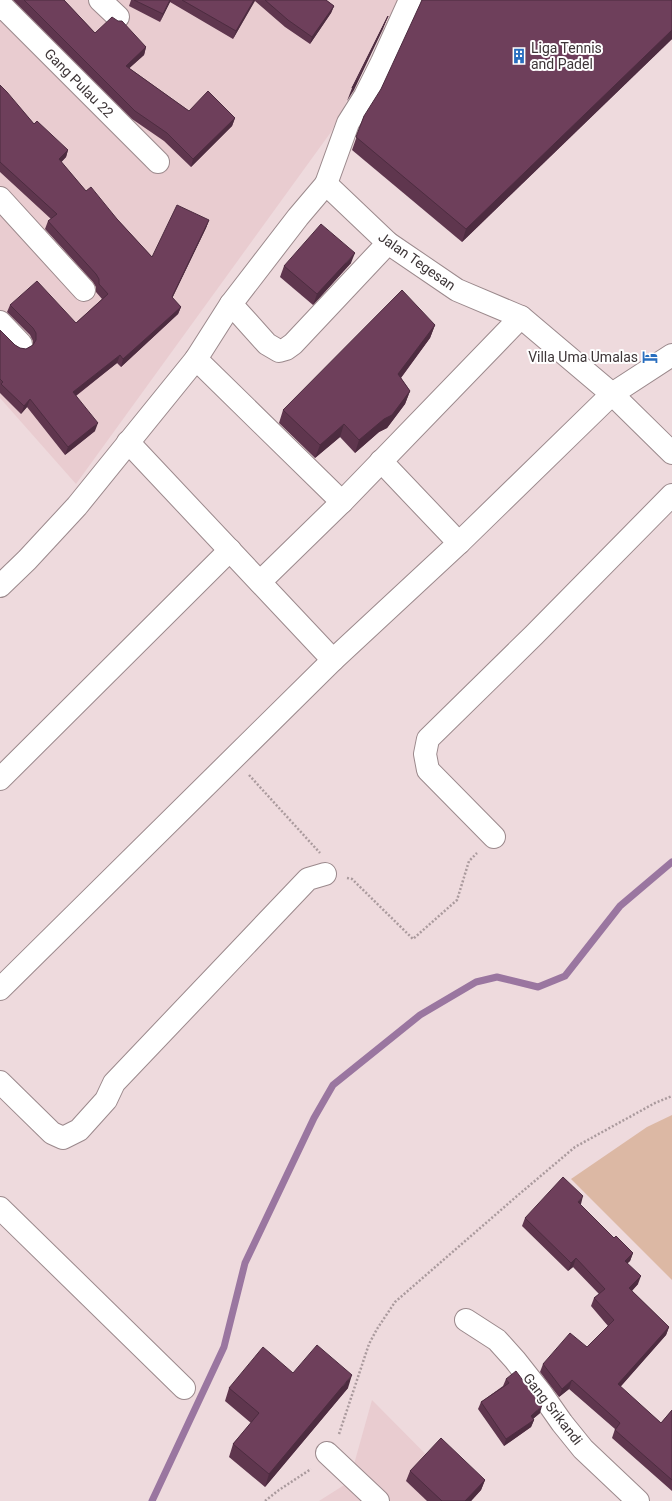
<svg xmlns="http://www.w3.org/2000/svg" width="672" height="1501" font-family="Roboto,sans-serif">
<rect width="100%" height="100%" fill="#eedadd"/>
<g fill="#e9ccd0">
<path d="M0 0H398L331 132 76 484 0 398Z"/>
<path d="M372 1400 472 1501H319L349 1482Z"/>
</g>
<path fill="#dcb8a4" d="M672 1115V1280L571 1179 647 1127Z"/>
<g fill="none" stroke-linecap="round" stroke-linejoin="round">
<path stroke="#9a76a0" stroke-width="7" d="M152 1501 224 1347 245 1263 314 1118 333 1085 420 1015 476 982 497 977 538 987 565 976 620 906 672 862"/>
<defs>
<g id="minor">
<path d="M100 0 118 17"/>
<path d="M410 0 382 62 365 96 348 123 326 184 388 243 457 290 521 317 612 394 672 453"/>
<path d="M0 4 158 162"/>
<path d="M0 198 84 290"/>
<path d="M231 304 267 344 279 351 286 349 293 344 388 243"/>
<path d="M0 322 21 344"/>
<path d="M196 359 342 502"/>
<path d="M128 442 333 660"/>
<path d="M381 461 459 543"/>
<path d="M260 582 342 502 521 317"/>
<path d="M0 586 27 560 77 506 196 359 231 304 298 217 326 184"/>
<path d="M0 779 230 550"/>
<path d="M494 837 428 770 425 754 428 739 534 635 672 495"/>
<path d="M0 989 333 660 459 543 612 394 672 355"/>
<path d="M0 1082 52 1133 63 1138 79 1130 106 1100 114 1083 308 879 325 874"/>
<path d="M0 1208 184 1388"/>
<path d="M466 1320 497 1340 515 1360 541 1393 562 1423 583 1449 638 1501"/>
<path d="M327 1453 378 1501"/>
</g>
</defs>
<use href="#minor" stroke="#9b898c" stroke-width="24"/>
<g stroke="#aa9a9d" stroke-width="2.5" stroke-dasharray="2 2" stroke-linecap="butt">
<path d="M249 775 320 853"/>
<path d="M347 878 352 879 413 939 457 900 469 861 477 853"/>
<path d="M339 1434 369 1344 377 1329 395 1302 517 1196 575 1147 655 1103 672 1096"/>
<path d="M265 1501 279 1490 311 1469"/>
</g>
<use href="#minor" stroke="#fff" stroke-width="22"/>
</g>
<g fill="#5f364e">
<path d="M13 0H64L95 33 146 47 144 55 129 68 189 111 235 118 232 126 191 167 164 141 132 119Z"/>
<path d="M131 0H326L334 6 331 13 310 44 285 27 255 1 233 39 170 2 160 22 129 6Z"/>
<path d="M672 0V39L462 242 352 150 364 116Z"/>
<path d="M0 85 34 124 68 150 66 157 61 162 86 191 117 219 152 257 209 220 206 228 172 298 181 307 178 314 121 367 117 363 76 396 95 431 65 455 27 407 21 414 0 393V330L15 345 20 348 26 349 33 345V341L30 335 7 312 10 305 76 323 102 299 96 292V287L93 282 45 229 48 221 51 219 0 172Z"/>
<path d="M351 263 313 305 280 277 284 266Z"/>
<path d="M435 325 430 338 401 378 410 391 405 404 387 428 379 432 355 453 340 437 315 458 279 423 283 410Z"/>
<path d="M580 1204 614 1238 633 1253 630 1261 627 1263 638 1284 632 1291 669 1327 666 1335 620 1387 661 1423 672 1410V1491L612 1438 615 1429 569 1389 559 1397 540 1372 543 1364 587 1347 608 1326 591 1306 594 1298 599 1294 573 1267 568 1271 522 1226 525 1218Z"/>
<path d="M293 1373 348 1388 265 1487 229 1457 233 1444 251 1423 225 1401 229 1388Z"/>
<path d="M506 1379 540 1413 533 1419 534 1420 531 1427 504 1446 478 1409 481 1402 503 1386Z"/>
<path d="M410 1471 485 1480 481 1490 471 1501H427L406 1481Z"/>
</g>
<g fill="#4d2c40">
<path d="M170 0H171L160 22 163 14Z"/>
<path d="M254 0H255L233 39 236 31Z"/>
<path d="M334 6 331 13 310 44 312 37Z"/>
<path d="M388 16 383 29 354 90 347 101 352 88Z"/>
<path d="M672 30V39L462 242 466 229Z"/>
<path d="M146 47 144 55 123 74 126 66Z"/>
<path d="M235 118 232 126 191 167 193 159Z"/>
<path d="M68 150 66 157 57 167 59 159Z"/>
<path d="M209 220 206 228 169 305 172 297Z"/>
<path d="M355 253 351 263 313 305 317 294Z"/>
<path d="M181 307 178 314 121 367 123 359Z"/>
<path d="M435 325 430 338 394 387 398 374Z"/>
<path d="M120 355 117 363 70 400 73 392Z"/>
<path d="M410 391 405 404 387 428 379 432 355 453 359 440 384 419Z"/>
<path d="M30 399 27 407 21 414 24 406Z"/>
<path d="M98 423 95 431 65 455 68 447Z"/>
<path d="M344 424 340 437 315 458 320 445Z"/>
<path d="M583 1196 581 1204 575 1210 578 1202Z"/>
<path d="M633 1253 630 1261 622 1269 625 1261Z"/>
<path d="M576 1258 573 1267 568 1271 571 1263Z"/>
<path d="M641 1276 638 1284 627 1296 629 1288Z"/>
<path d="M669 1327 666 1335 615 1393 618 1384Z"/>
<path d="M352 1375 348 1388 265 1487 269 1474Z"/>
<path d="M572 1380 569 1389 559 1397 562 1389Z"/>
<path d="M542 1406 540 1413 528 1423 531 1416Z"/>
<path d="M534 1420 531 1427 504 1446 506 1439Z"/>
<path d="M485 1480 481 1490 471 1501H465Z"/>
</g>
<g fill="#6e3f5b" stroke="#4d2c40">
<path d="M24 0H64L95 33 112 17 118 21H122L146 47 126 66 189 111 208 91 235 118 193 159 167 133 135 111Z"/>
<path d="M134 0H170L163 14Z"/>
<path d="M182 0H254L236 31Z"/>
<path d="M265 0H326L334 6 312 37 288 20Z"/>
<path d="M422 0H672V30L466 229 356 137 364 116 381 89Z"/>
<path d="M388 16 359 77 352 88Z"/>
<path d="M0 85 7 92 34 124 37 121 68 150 59 159 86 191 91 187 117 219 152 257 177 205 209 220 172 297 181 307 123 359 120 355 73 392 98 423 68 447 30 399 24 406 1 384 3 382 0 379V330L15 345 20 348 26 349 33 345 36 340V333L33 328 10 305 37 281 76 323 108 294 99 284V279L96 274 48 221 57 214 0 162Z"/>
<path d="M321 224 355 253 317 294 284 266Z"/>
<path d="M402 290 435 325 398 374 410 391 392 415 384 419 359 440 344 424 320 445 283 410Z"/>
<path d="M563 1177 583 1196 578 1202 614 1238 616 1236 633 1253 625 1261 641 1276 629 1288 669 1327 618 1384 661 1423 672 1410V1480L615 1430 620 1423 572 1380 562 1389 543 1364 570 1333 587 1347 614 1320 594 1298 605 1289 576 1258 571 1263 525 1218Z"/>
<path d="M317 1345 352 1375 269 1474 233 1444 259 1413 229 1388 263 1347 293 1373Z"/>
<path d="M516 1371 542 1406 531 1416 534 1420 506 1439 481 1402 509 1383 506 1379Z"/>
<path d="M441 1438 485 1480 465 1501H442L410 1471Z"/>
</g>
<defs>
<symbol id="building-bare" viewBox="-9 -9 18 18"><path d="M-4-6H4V6H1V3H-1V6H-4ZM-2.5-4.3h1.7v1.8h-1.7ZM.8-4.3h1.7v1.8H.8ZM-2.5-1h1.7V.8h-1.7ZM.8-1h1.7V.8H.8Z" fill="#286ebf" stroke="#fff" stroke-width="2.5" paint-order="stroke"/></symbol>
<symbol id="hotel-bare" viewBox="-9 -9 18 18"><path d="M-6-4.5h1.5V1H6V5H4.5V3h-9V5H-6ZM-4 0a1.8 1.8 0 1 1 3.6 0ZM.5 0V-2.5h3Q6-2.5 6 0Z" fill="#286ebf" stroke="#fff" stroke-width="2.5" paint-order="stroke"/></symbol>
</defs>
<g fill-rule="evenodd">
<use href="#building-bare" x="508" y="45" width="22" height="22"/>
<use href="#hotel-bare" x="639" y="346" width="22" height="22"/>
</g>
<g text-anchor="middle" stroke-width="4" stroke-linejoin="round" paint-order="stroke">
<g font-size="14" fill="#3d3537" stroke="#fff" text-anchor="start">
<text x="531" y="53">Liga Tennis<tspan x="531" dy="16">and Padel</tspan></text>
<text x="638" y="362" text-anchor="end">Villa Uma Umalas</text>
</g>
<g font-size="14" fill="#3d3537" stroke="#fff">
<text transform="translate(79 83) rotate(45)" y="5">Gang Pulau 22</text>
<text transform="translate(417 261) rotate(35)" y="5">Jalan Tegesan</text>
<text transform="translate(553 1409) rotate(52)" y="5">Gang Srikandi</text>
</g>
</g>
</svg>
